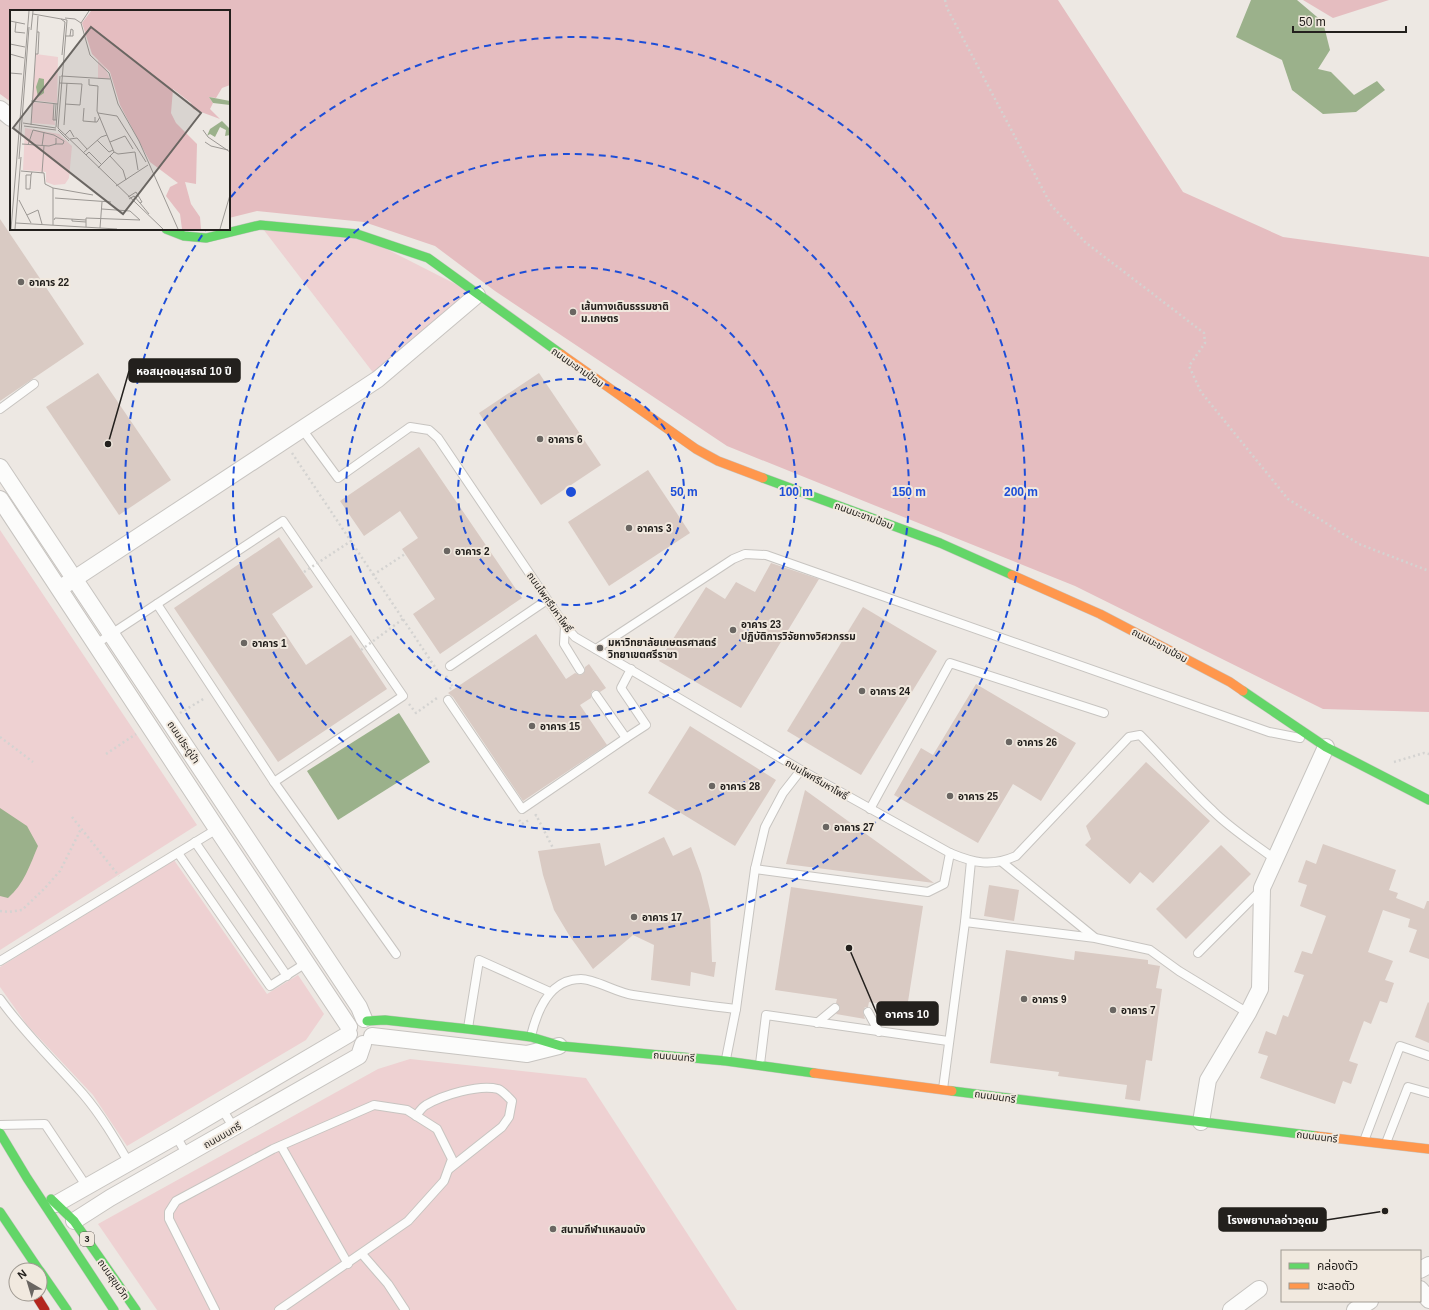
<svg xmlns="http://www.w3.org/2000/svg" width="1429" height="1310" font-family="Arial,'Noto Sans Thai',sans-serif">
<rect width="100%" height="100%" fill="#ede8e3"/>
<g fill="#eed1d2">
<path d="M260 225 357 234 477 295 378 379Z"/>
<path d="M0 530 197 825 0 950Z"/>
<path d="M174 860 267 994 298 975 324 1014 306 1040 127 1146 93 1095 27 1025 0 987V967Z"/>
<path d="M410 1059 586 1078 737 1310H157L98 1224 378 1069Z"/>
</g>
<g fill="#e5bdc0">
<path d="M0 0H1058L1183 192 1283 237 1429 257V712L1323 709 1075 586 727 446 495 291 435 246 364 222 257 211 229 218V11H11V102L0 94Z"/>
<path d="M1303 0H1389L1333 18Z"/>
</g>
<g fill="#9bb18b">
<path d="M1251 0H1297L1323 22 1330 50 1318 69 1331 72 1354 95 1377 81 1385 90 1356 112 1323 114 1292 90 1282 60 1236 37Z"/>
<path d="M399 713 430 762 338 820 307 771Z"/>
<path d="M0 808 27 826 38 846C30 865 24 884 8 898L0 896Z"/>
</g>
<g fill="#d9cac3">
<path d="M0 219 84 344 0 401Z"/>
<path d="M98 373 171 480 119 515 46 407Z"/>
<path d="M539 373 601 465 541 505 479 413Z"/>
<path d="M419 447 522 598 440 654 413 614 435 599 402 549 418 538 400 511 364 536 340 501Z"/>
<path d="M648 470 690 533 609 586 568 522Z"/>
<path d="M279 537 313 587 272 614 306 665 351 635 387 689 278 762 174 608Z"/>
<path d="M771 563 819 579 741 708 659 661 706 587 725 599 736 582 755 592Z"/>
<path d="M863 607 937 651 861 775 787 731Z"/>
<path d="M536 634 566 679 575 673 580 675 583 674 585 670V667L589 664 606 688 600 692 593 690 591 693V698L580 705 607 745 523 801 453 697 448 693Z"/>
<path d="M976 684 1076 743 1041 801 1013 784 978 843 894 795 921 748 933 755Z"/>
<path d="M690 726 776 780 735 846 648 793Z"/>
<path d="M1146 762 1210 821 1153 883 1140 872 1130 884 1085 845 1091 839 1086 826Z"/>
<path d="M805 790 934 883 786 864Z"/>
<path d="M664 837 673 856 691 847 701 874 710 910 712 962H716L714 977 691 972 690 986 651 980 654 945 633 935 593 969 569 935 554 910 543 875 538 851 600 843 605 866Z"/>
<path d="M1323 844 1396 870 1389 890 1398 893 1396 898 1424 909 1427 901H1429V959L1409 952 1417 930 1408 927 1410 919 1383 910 1368 952 1393 961 1385 980 1394 983 1387 1003 1380 1001 1371 1024 1364 1021 1349 1061 1358 1064 1351 1084 1343 1081 1335 1104 1260 1078 1268 1056 1258 1053 1266 1031 1276 1035 1283 1015 1288 1017 1304 975 1294 972 1302 951 1312 954 1326 916 1300 906 1307 885 1298 882 1306 860 1316 864Z"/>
<path d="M1221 845 1251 874 1186 939 1156 909Z"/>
<path d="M989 885 1019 890 1014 921 984 916Z"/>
<path d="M791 887 923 906 907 1008 869 1002 868 1007H865L863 1012 865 1019 836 1014 840 1007 836 1003 837 999 775 990Z"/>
<path d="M1006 950 1074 960 1075 951 1148 960V964L1160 966 1156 988 1162 989 1152 1061 1146 1060 1140 1101 1125 1099 1127 1085 1058 1076 1059 1072 990 1063Z"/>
<path d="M1428 1002 1429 1003V1043L1415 1037Z"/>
</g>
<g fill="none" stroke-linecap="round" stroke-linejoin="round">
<defs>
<g id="lane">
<path d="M0 409 34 384"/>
<path d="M302 429 338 478 410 427 429 430 438 438 565 626 575 637 801 770 950 853C974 863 991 867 1016 856L1129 737 1140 735C1165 760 1187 787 1213 811 1232 830 1255 844 1276 860"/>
<path d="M157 604 274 782 396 954"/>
<path d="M565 626 564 644 580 670"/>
<path d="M96 644 283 521 403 696 274 782"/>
<path d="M596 649 733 559 745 554 766 555 1269 732 1300 738"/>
<path d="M450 666 547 600"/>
<path d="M596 695 626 738 646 725 621 688 631 669"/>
<path d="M448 700 522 809 626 738"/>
<path d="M870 809 950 663 1104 713"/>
<path d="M195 842 287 976"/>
<path d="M178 853 270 986 306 963"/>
<path d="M1002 862 1094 937"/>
<path d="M755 869 928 892 944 884 950 853"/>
<path d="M965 922 1095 938 1150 950 1179 971 1248 1013"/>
<path d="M1198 953 1261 890"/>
<path d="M0 961 217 829"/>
<path d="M0 999C25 1034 55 1062 83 1094 101 1115 115 1139 129 1163"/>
<path d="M868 1012 879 1032"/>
<path d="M817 1023 835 1008"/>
<path d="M468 1028 479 960 550 992"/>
<path d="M531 1036C537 1011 549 979 581 979 595 979 617 993 633 995 667 1000 702 1005 736 1009"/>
<path d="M726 1059 736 1009 755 869 765 827 783 793 801 770"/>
<path d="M760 1064 766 1015 948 1041"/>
<path d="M943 1089 965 922 971 861"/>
<path d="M222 1109 234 1128"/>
<path d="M416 1116C419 1112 422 1107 426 1105 443 1095 479 1084 498 1089 503 1091 508 1097 512 1101L509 1117 502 1127 449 1169"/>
<path d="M0 1125 45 1124 87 1187"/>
<path d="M176 1136 187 1155"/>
<path d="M1364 1141 1400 1046 1429 1056"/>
<path d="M1386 1143 1408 1087 1429 1093"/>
<path d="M281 1146 348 1264"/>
<path d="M362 1254 388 1284 405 1310"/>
<path d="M215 1310 169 1219V1212L176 1201 273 1149 374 1105 407 1110 437 1129 452 1159 444 1181 408 1221 279 1310"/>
</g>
<g id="street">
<path d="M0 109 11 118"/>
<path d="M0 467 359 1007 364 1019"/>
<path d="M0 499 217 829 349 1027"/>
<path d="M65 585 378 379 477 295"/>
<path d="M372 1036 527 1054 559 1046"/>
<path d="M1201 1122 1208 1080 1248 1013 1260 989 1262 888 1326 747"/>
<path d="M56 1204 176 1136 349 1034"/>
<path d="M74 1221 110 1198 359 1056 363 1044"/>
<path d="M1420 1270 1429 1265"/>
<path d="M1420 1289 1429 1300"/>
<path d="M1231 1310 1259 1289"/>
<path d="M1355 1310 1370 1301"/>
</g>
<g id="fast">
<path d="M166 229 184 236 206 238 260 225 357 234 428 258 561 354"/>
<path d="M763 478 940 543 1012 575"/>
<path d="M1243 691 1326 747 1429 800"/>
<path d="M367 1021 385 1020 468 1029 531 1037 561 1046 726 1061 814 1073"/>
<path d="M952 1091 1316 1136"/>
<path d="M0 1133 27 1178 114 1310"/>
<path d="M51 1199 74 1221 136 1310"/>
<path d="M0 1212 39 1270"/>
<path d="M40 1271 67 1310"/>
</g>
<g id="slow">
<path d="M561 354 696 449 718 461 763 478"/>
<path d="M1012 575 1100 614 1230 682 1243 691"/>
<path d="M814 1073 952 1091"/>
<path d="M1316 1136 1429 1149"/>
</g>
<path id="jam" d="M35 1294 45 1310"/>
</defs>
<use href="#lane" stroke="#c7c4c0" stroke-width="10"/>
<use href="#street" stroke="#c7c4c0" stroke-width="18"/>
<use href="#fast" stroke="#c7c4c0" stroke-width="10"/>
<use href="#slow" stroke="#c7c4c0" stroke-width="10"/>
<use href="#jam" stroke="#c7c4c0" stroke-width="10"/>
<g stroke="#d4d3d1" stroke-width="2.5" stroke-dasharray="2 3" stroke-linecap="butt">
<path d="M945 0 947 8 1051 205 1085 242 1204 333 1205 343 1189 366 1201 392 1288 499 1359 544 1429 571"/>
<path d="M292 453 441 676 443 675"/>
<path d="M373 575 405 554"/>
<path d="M446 676 453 687 449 689"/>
<path d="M409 704 416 713 437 698"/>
<path d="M180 713 205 698"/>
<path d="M0 737 33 762"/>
<path d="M106 754 136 734"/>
<path d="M1394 762 1424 753 1429 754"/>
<path d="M535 816 536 815 553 848"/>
<path d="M72 817 119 876"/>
<path d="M519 820 522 824 529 820"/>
<path d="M0 911 9 912 22 910 44 889 60 871 81 829"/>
</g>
<use href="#lane" stroke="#fcfcfb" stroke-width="8"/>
<use href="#street" stroke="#fcfcfb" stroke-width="16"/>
<use href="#fast" stroke="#63d668" stroke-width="9"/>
<use href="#slow" stroke="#ff974d" stroke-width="9"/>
<use href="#jam" stroke="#b3261e" stroke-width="9"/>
<g stroke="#d4d3d1" stroke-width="2.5" stroke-dasharray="2 3" stroke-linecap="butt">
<path d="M304 572 351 541"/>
<path d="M361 650 403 619"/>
</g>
</g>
<g fill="none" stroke="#1d4ed8" stroke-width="2" stroke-dasharray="7 5">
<circle cx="571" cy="492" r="113"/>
<circle cx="571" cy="492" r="225"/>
<circle cx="571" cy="492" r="338"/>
<path d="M231 197A450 450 0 1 1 205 231"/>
</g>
<g fill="#6a6662" stroke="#f1e9df" stroke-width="1.5">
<circle cx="21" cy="282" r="4"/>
<circle cx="573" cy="312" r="4"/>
<circle cx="540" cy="439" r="4"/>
<circle cx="629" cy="528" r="4"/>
<circle cx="447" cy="551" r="4"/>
<circle cx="733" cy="630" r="4"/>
<circle cx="244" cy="643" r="4"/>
<circle cx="600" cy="648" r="4"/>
<circle cx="862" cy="691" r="4"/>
<circle cx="532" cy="726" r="4"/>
<circle cx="1009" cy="742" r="4"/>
<circle cx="712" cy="786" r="4"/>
<circle cx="950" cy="796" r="4"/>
<circle cx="826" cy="827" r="4"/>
<circle cx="634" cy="917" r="4"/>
<circle cx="1024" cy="999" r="4"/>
<circle cx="1113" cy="1010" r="4"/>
<circle cx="553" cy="1229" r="4"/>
</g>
<g text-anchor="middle" stroke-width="4" stroke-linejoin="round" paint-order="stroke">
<rect fill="#f1e9df" stroke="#615c57" stroke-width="1" x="80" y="1232" width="14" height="14" rx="3"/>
<g font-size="9" font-weight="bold" fill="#23201d">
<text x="87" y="1242">3</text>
</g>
<g font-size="10" font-weight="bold" fill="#23201d" stroke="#f1e9df" text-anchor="start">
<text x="29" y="286">อาคาร 22</text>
<text x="581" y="310">เส้นทางเดินธรรมชาติ<tspan x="581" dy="12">ม.เกษตร</tspan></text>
<text x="548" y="443">อาคาร 6</text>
<text x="637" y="532">อาคาร 3</text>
<text x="455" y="555">อาคาร 2</text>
<text x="741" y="628">อาคาร 23<tspan x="741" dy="12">ปฏิบัติการวิจัยทางวิศวกรรม</tspan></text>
<text x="608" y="646">มหาวิทยาลัยเกษตรศาสตร์<tspan x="608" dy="12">วิทยาเขตศรีราชา</tspan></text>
<text x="252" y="647">อาคาร 1</text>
<text x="870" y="695">อาคาร 24</text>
<text x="540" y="730">อาคาร 15</text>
<text x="1017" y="746">อาคาร 26</text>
<text x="720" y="790">อาคาร 28</text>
<text x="958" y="800">อาคาร 25</text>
<text x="834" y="831">อาคาร 27</text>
<text x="642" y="921">อาคาร 17</text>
<text x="1032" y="1003">อาคาร 9</text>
<text x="1121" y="1014">อาคาร 7</text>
<text x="561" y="1233">สนามกีฬาแหลมฉบัง</text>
</g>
<g font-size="10" fill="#23201d" stroke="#f1e9df">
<text transform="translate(578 367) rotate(35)" y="4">ถนนมะขามป้อม</text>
<text transform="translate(864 515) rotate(20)" y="4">ถนนมะขามป้อม</text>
<text transform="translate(550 602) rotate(55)" y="4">ถนนโพศรีมหาโพธิ์</text>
<text transform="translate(1160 645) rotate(28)" y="4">ถนนมะขามป้อม</text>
<text transform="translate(184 742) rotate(56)" y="4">ถนนประดู่ป่า</text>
<text transform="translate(817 779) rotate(30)" y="4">ถนนโพศรีมหาโพธิ์</text>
<text transform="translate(674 1056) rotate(5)" y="4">ถนนนนทรี</text>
<text transform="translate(995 1096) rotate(8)" y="4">ถนนนนทรี</text>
<text transform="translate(222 1135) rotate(-30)" y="4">ถนนนนทรี</text>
<text transform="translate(1317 1136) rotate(7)" y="4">ถนนนนทรี</text>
<text transform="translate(114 1279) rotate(55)" y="4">ถนนสุขุมวิท</text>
</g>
</g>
<g transform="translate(10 10)">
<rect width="220" height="220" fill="#ede8e3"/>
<path d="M26 44 48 47 47 93 22 90ZM88 50 95 57 100 69H88ZM22 92 43 94 45 115 22 113ZM15 118 49 124 62 136 59 168 55 174 44 175 36 172V162L13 160Z" fill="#eed1d2"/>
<path d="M81 1H220V75L212 78 206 88 199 87 203 93 200 99 210 109 183 99 181 93 163 79 161 103 166 113 187 134 186 174 175 172 181 194 190 207 191 219H172L170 204 156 186 160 177 168 173 140 152 110 95 100 62 82 44 72 13Z" fill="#e5bdc0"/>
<path d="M29 68 34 69V83L28 87 26 77ZM199 87 220 91V95L203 93ZM212 111 220 119V125L215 126 216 120 210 117 205 127 200 124 197 126 200 119Z" fill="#9bb18b"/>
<path fill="none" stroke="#9c9894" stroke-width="1" d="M79 1 71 13 80 45 99 63 108 94 129 131 168 219M23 4 57 10 48 118M55 8 65 9 71 13M51 9 55 12 52 45M0 11 15 14M6 12 5 22 15 23M21 20 23 1M55 26H63V20L61 19 60 26M0 34 15 37M0 44 14 48M25 44H28L29 22H27M0 63 12 64M51 66 100 69M79 69V75L88 76 87 101 104 142M50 73 72 74 70 95 55 94M21 91 48 94M44 94 43 110H47M74 98 73 111 85 112M88 103 107 106 136 152M85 107V112H87L90 107M45 110 46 94M13 113 46 118M21 115 28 6M54 115 57 73M14 116 46 120M46 117 50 66M48 118 153 219M48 120 59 131M193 120 198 127 220 142M55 125 60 120 64 127M60 129 67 128 77 139M87 130 99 142 103 140M100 132 115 126 123 139M195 132 201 136 218 140M12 134 39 136 46 134V128M18 135 23 120 44 125 54 131 53 134H45M32 136 34 122M104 142 108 144 125 142 128 160M73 143 91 127 97 125M76 145 79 142 92 155M100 146 113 160 116 170M9 149 19 17M88 158 104 142M11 161 34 163 35 174 43 178V215M32 163 34 136M21 165H16V179H20L21 165 22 162M106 176 138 155M43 178 83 185M118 187 126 182 132 192 130 193 124 186 119 189M45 188 101 192M9 190 21 213M130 193 139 204M17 205 28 200 32 214M62 209V211L76 212M44 210 45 208 76 210M6 213 107 219M76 217V208L130 210 120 201 92 199M90 218 92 192M1 219 19 1M5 219 11 147M210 219 220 185"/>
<path fill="#6a6662" fill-opacity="0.15" stroke="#6a6662" stroke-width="2" d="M81 17 191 103 113 204 3 118Z"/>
<rect width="220" height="220" fill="none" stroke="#23201d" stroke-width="2"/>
</g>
<circle cx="571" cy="492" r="6" fill="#1d4ed8" stroke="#f1e9df" stroke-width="2"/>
<g font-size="12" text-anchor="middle" font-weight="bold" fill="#1d4ed8" stroke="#f1e9df" stroke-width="4" stroke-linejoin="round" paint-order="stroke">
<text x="684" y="496">50 m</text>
<text x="796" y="496">100 m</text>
<text x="909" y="496">150 m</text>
<text x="1021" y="496">200 m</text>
</g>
<path fill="none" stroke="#23201d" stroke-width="1.5" d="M108 444L129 371M849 948L877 1014M1385 1211L1326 1220"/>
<g fill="#23201d" stroke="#f1e9df" stroke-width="1.5">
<circle cx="108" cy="444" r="4"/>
<circle cx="849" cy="948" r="4"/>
<circle cx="1385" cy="1211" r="4"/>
</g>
<g fill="#23201d" stroke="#23201d" stroke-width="1.5">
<rect x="129" y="359" width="111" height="23" rx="4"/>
<rect x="877" y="1002" width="61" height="23" rx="4"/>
<rect x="1219" y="1208" width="107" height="23" rx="4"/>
</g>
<g font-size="11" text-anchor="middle" font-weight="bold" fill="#fff">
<text x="184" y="375">หอสมุดอนุสรณ์ 10 ปี</text>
<text x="907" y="1018">อาคาร 10</text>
<text x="1273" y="1224">โรงพยาบาลอ่าวอุดม</text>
</g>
<rect x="1281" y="1250" width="140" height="52" fill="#f1e9df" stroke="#9f9991"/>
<rect x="1289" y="1263" width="20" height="6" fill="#63d668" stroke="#9f9991"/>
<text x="1317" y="1270" font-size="12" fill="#23201d">คล่องตัว</text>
<rect x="1289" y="1283" width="20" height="6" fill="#ff974d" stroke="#9f9991"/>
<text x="1317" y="1290" font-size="12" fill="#23201d">ชะลอตัว</text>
<g transform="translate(28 1282) rotate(322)"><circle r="19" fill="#f1e9df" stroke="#9f9991"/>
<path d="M0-3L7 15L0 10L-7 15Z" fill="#6a6662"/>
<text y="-6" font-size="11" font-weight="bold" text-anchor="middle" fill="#23201d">N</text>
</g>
<path d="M1293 26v6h113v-6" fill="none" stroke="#23201d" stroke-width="2"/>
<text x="1299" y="26" font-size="12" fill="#23201d" stroke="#f1e9df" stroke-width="3" paint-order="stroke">50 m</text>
</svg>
